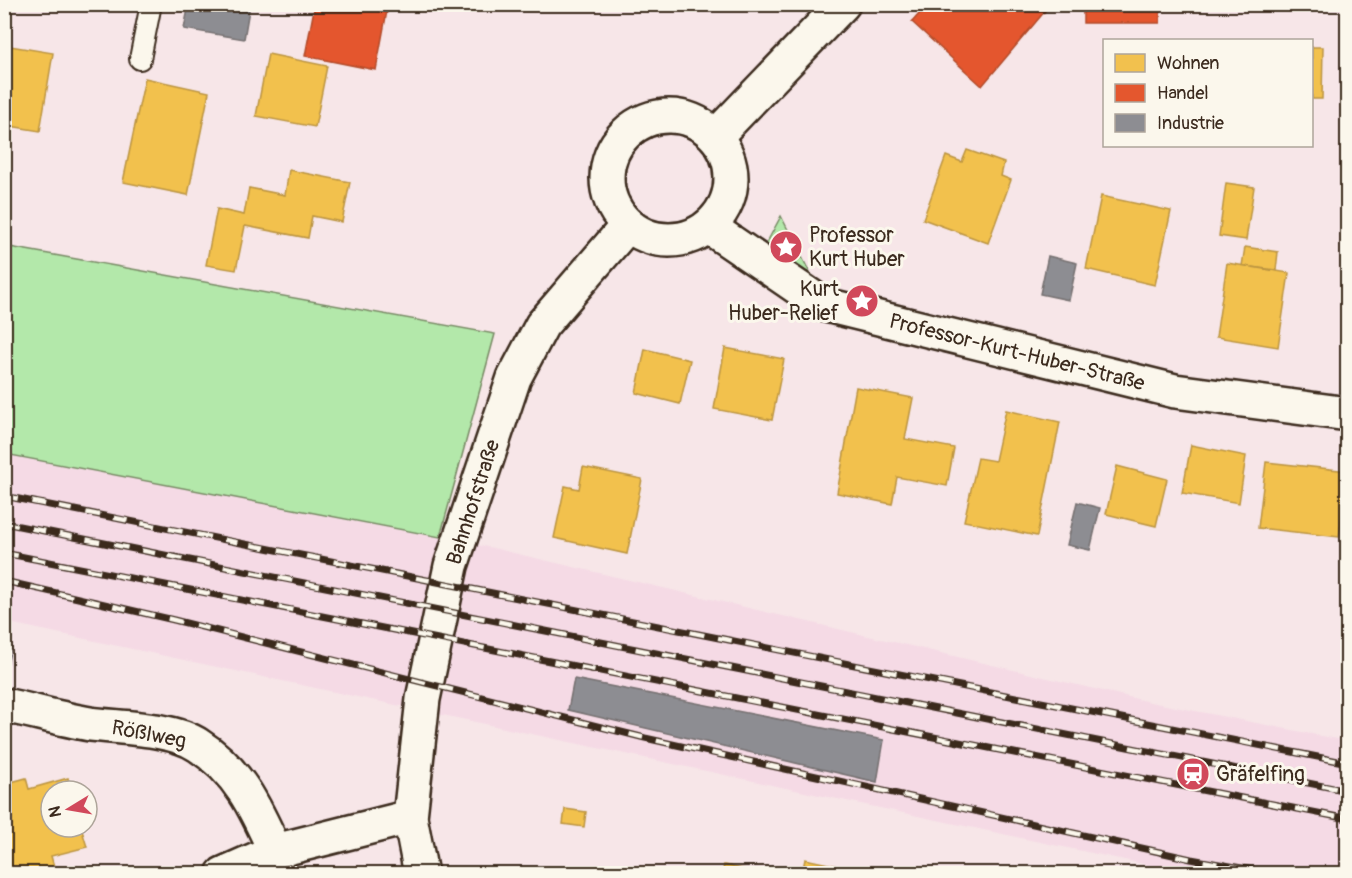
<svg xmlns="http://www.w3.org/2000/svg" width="1352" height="878" font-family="Pangolin,sans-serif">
<rect width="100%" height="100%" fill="#f7e6e8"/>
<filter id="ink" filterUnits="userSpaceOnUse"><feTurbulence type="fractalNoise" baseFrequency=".0167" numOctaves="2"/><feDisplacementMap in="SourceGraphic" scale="12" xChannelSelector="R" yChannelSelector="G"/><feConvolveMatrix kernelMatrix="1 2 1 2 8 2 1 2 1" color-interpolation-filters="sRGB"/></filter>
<g filter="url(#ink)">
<path fill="#f5dae5" d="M4 453 493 548 1150 702 1347 741V873H1186L5 622Z"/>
<g fill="#b3e8aa" stroke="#778964" stroke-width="1.5">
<path d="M781 216 811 275 810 282 766 244Z"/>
<path d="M4 246 495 334 440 537 5 454Z"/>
</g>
<g fill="#f2c14e" stroke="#bb9440" stroke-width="1.5">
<path d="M4 45 53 53 40 131 4 125Z"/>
<path d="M1312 47H1323L1322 99H1312Z"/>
<path d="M268 54 327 66 315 127 256 116Z"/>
<path d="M145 78 209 92 188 195 123 182Z"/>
<path d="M967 150 1004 163 1001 176 1011 180 988 243 923 219 946 156 962 162Z"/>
<path d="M289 170 350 182 342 222 312 216 308 238 245 226 236 270 206 265 217 209 244 215 249 188 285 195Z"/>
<path d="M1226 183 1254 187 1246 240 1219 236Z"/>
<path d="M1101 196 1171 211 1155 285 1086 269Z"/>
<path d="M1245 247 1278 252 1276 270 1242 266Z"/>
<path d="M1227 263 1289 273 1278 347 1216 337Z"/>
<path d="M725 348 784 359 772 420 714 409Z"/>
<path d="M645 349 690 360 680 404 636 393Z"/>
<path d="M856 387 913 398 905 439 954 448 947 486 897 477 892 504 837 493Z"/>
<path d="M1006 410 1060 422 1037 536 964 521 978 458 995 461Z"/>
<path d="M1191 445 1246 456 1239 503 1182 493Z"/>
<path d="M1266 462 1348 471 1339 537 1258 528Z"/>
<path d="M1117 466 1167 479 1156 526 1106 514Z"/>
<path d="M583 467 642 479 627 554 554 538 565 486 579 489Z"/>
<path d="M26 778 29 789 68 778 71 791H51V827H81L87 847 51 856 56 874H11L4 852V784Z"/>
<path d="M565 809 586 812 584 827 563 824Z"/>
<path d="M805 859 838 866 837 874H802Z"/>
<path d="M724 865 765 874H722Z"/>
</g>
<g fill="#e4572e" stroke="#b14a29" stroke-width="1.5">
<path d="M315 4H374L387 11 376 70 305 56Z"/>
<path d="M928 4H1051L982 86 912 22Z"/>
<rect x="1083" y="4" width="77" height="19"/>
</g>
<g fill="#8d8d92" stroke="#746f6f" stroke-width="1.5">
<path d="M189 4H250L244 39 184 29Z"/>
<path d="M1048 256 1077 263 1069 300 1040 294Z"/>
<path d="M1077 502 1100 508 1090 550 1067 545Z"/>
<path d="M4 646 11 647 5 675H4Z"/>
<path d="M574 679 884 740 877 782 568 710Z"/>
</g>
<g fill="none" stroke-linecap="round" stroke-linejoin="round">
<defs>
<path id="service" d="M140 59 151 4"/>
<g id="minor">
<path d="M709 227 822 304 1175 391 1348 414"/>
<path d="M4 705C33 711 61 719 90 724 121 728 173 728 198 745 239 771 256 809 275 851"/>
<path d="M223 874 275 851 410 817"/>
</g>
<g id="tertiary">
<circle cx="669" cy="178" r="62"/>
<path d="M716 136 843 4"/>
<path d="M421 874 410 817 423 699 451 566 514 378 542 325 628 225"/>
</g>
</defs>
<use href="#service" stroke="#3b2a1e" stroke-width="24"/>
<use href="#minor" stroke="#3b2a1e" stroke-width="38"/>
<use href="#tertiary" stroke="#3b2a1e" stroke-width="38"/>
<use href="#service" stroke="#fbf7ec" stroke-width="20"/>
<use href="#minor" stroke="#fbf7ec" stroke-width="33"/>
<use href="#tertiary" stroke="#fbf7ec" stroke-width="33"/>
<defs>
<g id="rail">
<path d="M4 496 1348 763"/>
<path d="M4 523 1348 791"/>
<path d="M4 553 1348 819"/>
<path d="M4 581 174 620 645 738 1191 859 1275 874"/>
</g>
</defs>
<use href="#rail" stroke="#3b2a1e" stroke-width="7"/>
<use href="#rail" stroke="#fbf7ec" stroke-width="4.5" stroke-dasharray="14" stroke-linecap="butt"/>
</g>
</g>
<defs>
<symbol id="sight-disc" viewBox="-11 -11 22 22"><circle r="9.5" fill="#d1495b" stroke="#fbf7ec"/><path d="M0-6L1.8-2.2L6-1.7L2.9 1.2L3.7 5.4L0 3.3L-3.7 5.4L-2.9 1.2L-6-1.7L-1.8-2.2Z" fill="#fff"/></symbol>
<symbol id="station-disc" viewBox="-11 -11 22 22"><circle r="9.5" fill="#d1495b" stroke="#fbf7ec"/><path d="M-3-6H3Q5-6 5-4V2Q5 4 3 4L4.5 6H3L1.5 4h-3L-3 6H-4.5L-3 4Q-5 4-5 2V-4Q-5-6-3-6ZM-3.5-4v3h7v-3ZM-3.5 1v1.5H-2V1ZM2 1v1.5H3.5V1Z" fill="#fff"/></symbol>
</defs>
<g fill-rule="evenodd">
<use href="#sight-disc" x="767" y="228" width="38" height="38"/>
<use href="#sight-disc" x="843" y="282" width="38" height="38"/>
<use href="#station-disc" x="1174" y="755" width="38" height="38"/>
</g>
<g text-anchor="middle" stroke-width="6" stroke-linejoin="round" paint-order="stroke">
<g font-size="21" fill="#3b2a1e" stroke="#fbf7ec" text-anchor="start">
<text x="809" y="242">Professor<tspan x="809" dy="24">Kurt Huber</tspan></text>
<text x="839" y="296" text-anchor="end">Kurt<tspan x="839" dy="24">Huber-Relief</tspan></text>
<text x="1216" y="781">Gräfelfing</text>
</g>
<g font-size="21" fill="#3b2a1e" stroke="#fbf7ec">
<text transform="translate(1017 352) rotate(14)" y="7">Professor-Kurt-Huber-Straße</text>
<text transform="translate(473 502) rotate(-72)" y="7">Bahnhofstraße</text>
<text transform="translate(149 734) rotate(11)" y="7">Rößlweg</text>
</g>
</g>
<rect width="1352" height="878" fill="none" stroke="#fbf7ec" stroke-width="24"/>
<rect x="12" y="12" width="1328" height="854" fill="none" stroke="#3b2a1e" stroke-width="2" filter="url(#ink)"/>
<rect x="1103" y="39" width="210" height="108" fill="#fbf7ec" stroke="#aea59a" stroke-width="1.5"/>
<rect x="1115" y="54" width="30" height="18" fill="#f2c14e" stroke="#aea59a" stroke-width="1.5"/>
<text x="1157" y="69" font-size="18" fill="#3b2a1e">Wohnen</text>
<rect x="1115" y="84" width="30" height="18" fill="#e4572e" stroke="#aea59a" stroke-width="1.5"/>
<text x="1157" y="99" font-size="18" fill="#3b2a1e">Handel</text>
<rect x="1115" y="114" width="30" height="18" fill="#8d8d92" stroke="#aea59a" stroke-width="1.5"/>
<text x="1157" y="129" font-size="18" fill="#3b2a1e">Industrie</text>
<g transform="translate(69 809) rotate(259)"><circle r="28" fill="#fbf7ec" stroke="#aea59a" stroke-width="1.5"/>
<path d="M0-4.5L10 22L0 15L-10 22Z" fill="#d1495b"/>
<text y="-9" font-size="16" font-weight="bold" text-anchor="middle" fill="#3b2a1e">N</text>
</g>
</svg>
